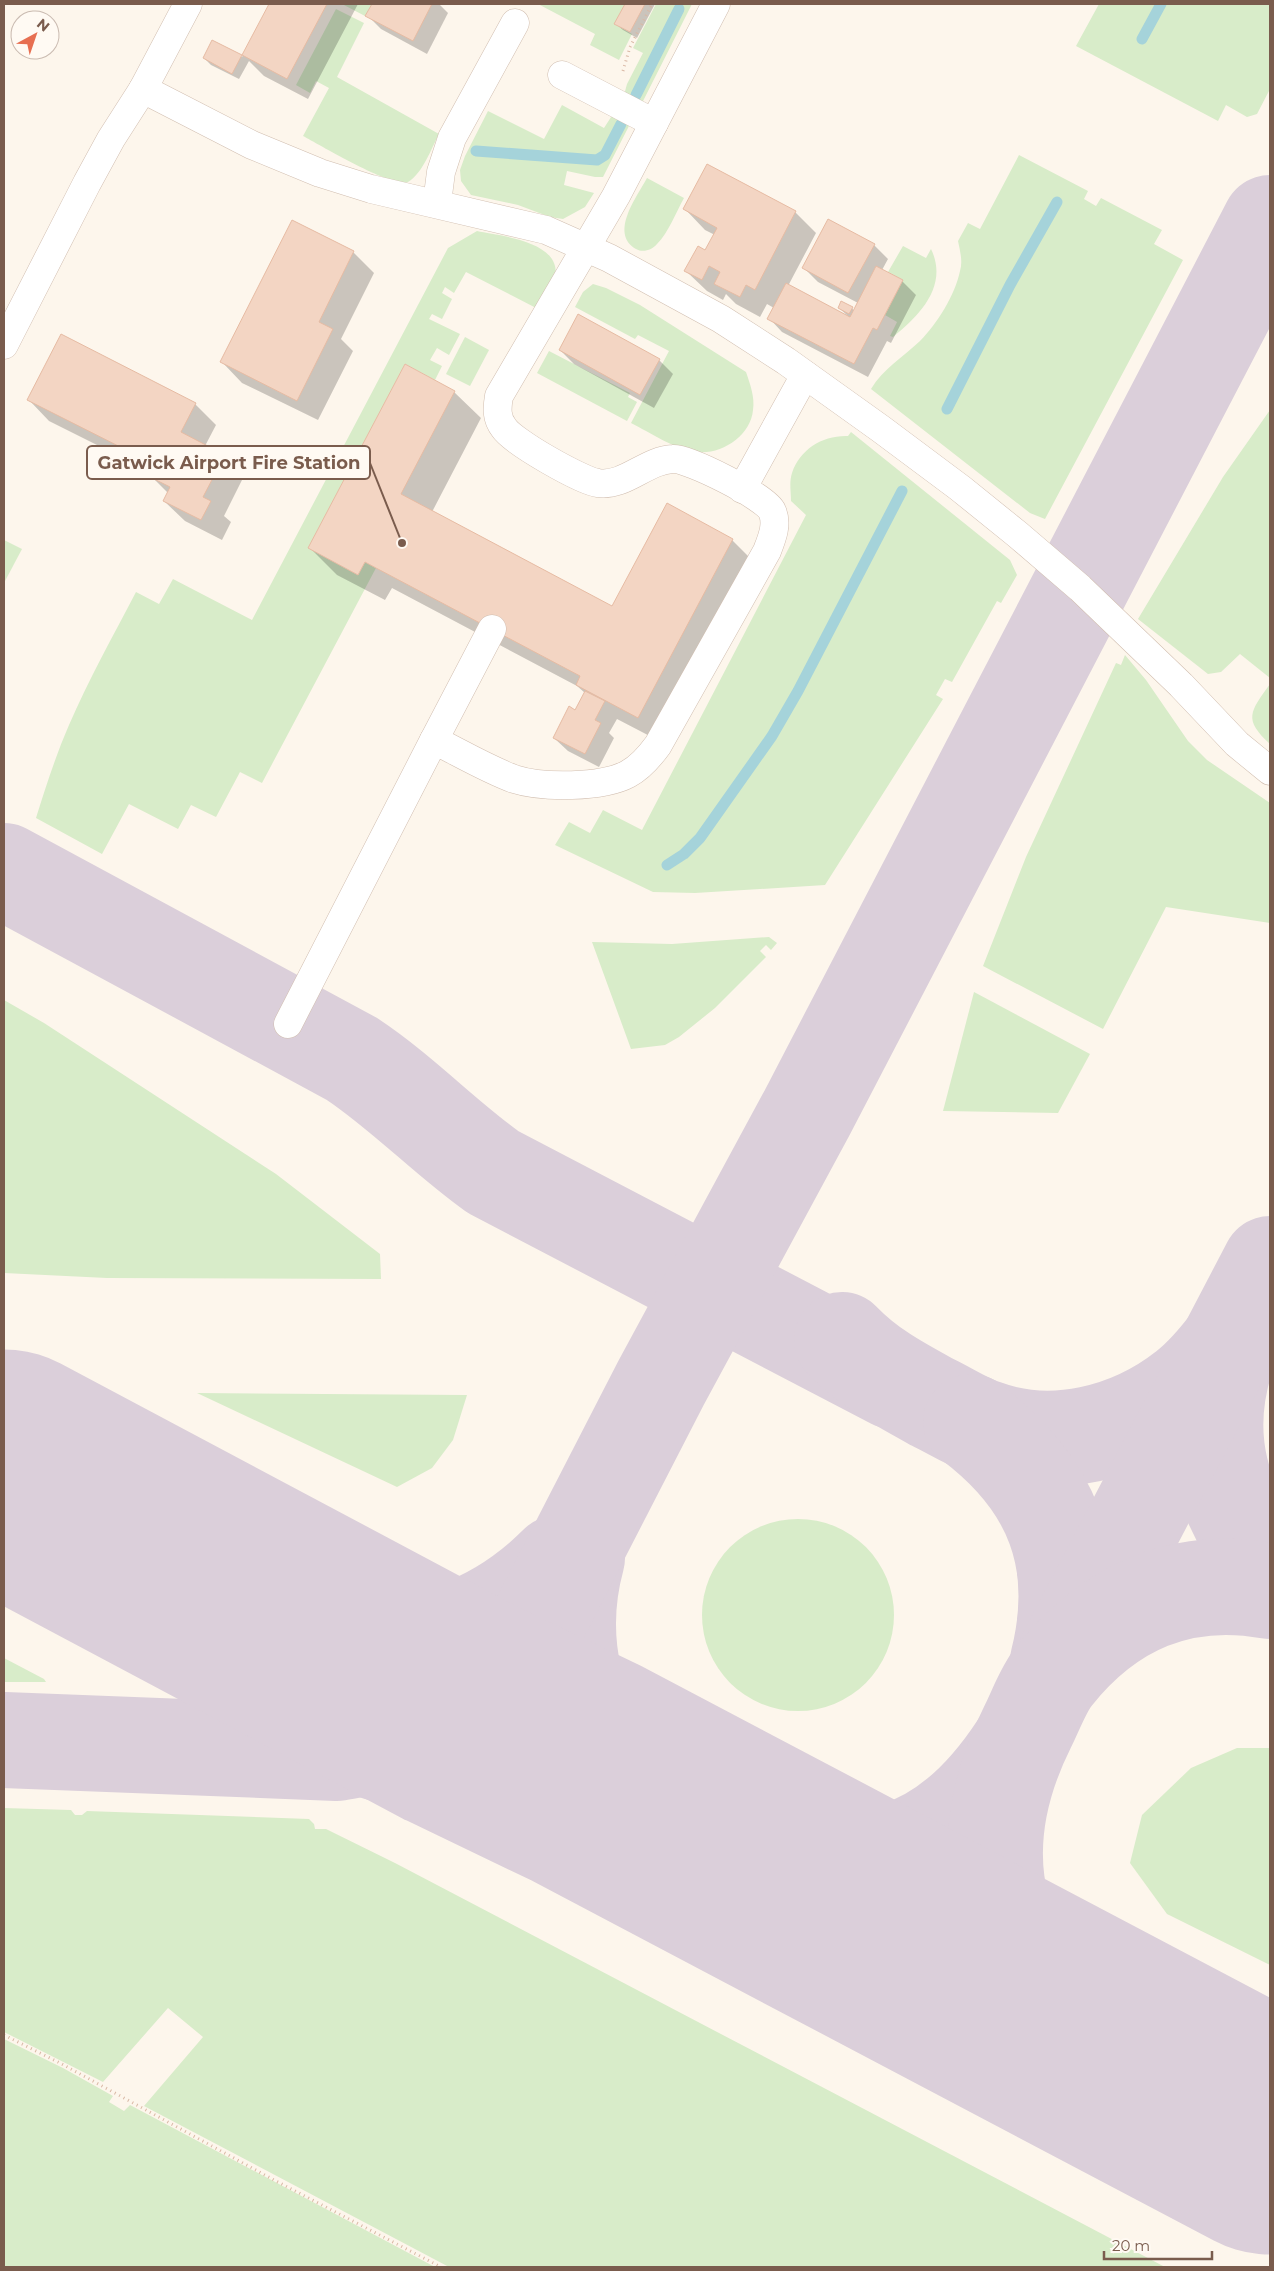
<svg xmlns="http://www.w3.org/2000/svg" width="1274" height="2271" font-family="Montserrat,sans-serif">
<rect width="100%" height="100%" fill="#fdf6ec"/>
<g fill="#d8ecc9">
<path d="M342 4H372L365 16Z"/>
<path d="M538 4H625L615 24 632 34 619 60 590 45 595 34Z"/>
<path d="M656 4H692L641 105 624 95 627 84 643 53 633 48Z"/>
<path d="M1099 4H1270V89L1257 114 1247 117 1226 105 1218 121 1076 46Z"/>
<path d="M336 9 364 23 337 77 439 134C431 149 423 173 408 182 394 189 320 145 303 136L329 88 316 81 310 93 296 85Z"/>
<path d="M562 105 604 128 613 114 630 124 603 177H595L567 171 564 185 594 193 585 207 563 219 550 217 518 205 471 195 461 181 460 170 465 156 488 111 544 139Z"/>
<path d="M1019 155 1088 191 1084 199 1096 206 1101 198 1162 230 1154 244 1183 260 1045 519 1030 513 871 389C883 369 903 357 920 341 937 324 955 295 960 271 963 261 960 251 958 241L968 223 980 229Z"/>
<path d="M647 178 684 198C676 212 669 232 657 244 652 250 643 253 636 249 609 233 637 197 647 178Z"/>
<path d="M477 231C500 236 563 241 555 278 553 289 544 300 540 310L466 272 454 293 445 287 442 293 452 299 442 319 432 314 429 319 460 334 449 355 437 348 430 360 442 366 435 380 405 364 309 548 358 575 365 562 376 568 262 783 240 772 216 817 191 805 178 829 129 804 102 854 36 818C46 786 56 755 69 725 89 679 113 636 136 592L159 604 173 579 252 620 448 248Z"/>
<path d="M903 246 926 258 931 249C949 286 919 316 893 337L890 336 897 322 885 315 903 280 888 272Z"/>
<path d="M593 284 606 288 640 305 746 372C750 384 755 397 753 410 751 435 722 455 697 452 674 449 651 433 631 423L669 351 638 335 635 339 575 307 583 292Z"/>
<path d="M465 337 489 350 470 386 446 374Z"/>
<path d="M549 351 630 393 628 397 637 402 627 421 537 373Z"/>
<path d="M1270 410V678L1240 654 1221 672 1208 674 1138 619 1223 477Z"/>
<path d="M851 432 1010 560 1017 575 1001 603 997 601 952 682 945 679 936 695 943 699 825 885 695 893 653 892 555 845 569 822 590 833 603 810 642 830 806 515 791 501C791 492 789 482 792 473 800 449 823 435 848 436Z"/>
<path d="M4 540 22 549 4 583Z"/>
<path d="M1125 655 1146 680 1188 741 1207 760 1270 803V923L1166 907 1103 1029 983 966 1026 857 1116 663 1121 665Z"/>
<path d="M1270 684V744C1243 719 1250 712 1270 684Z"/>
<path d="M769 937 777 943 771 950 766 945 760 951 766 957 715 1008 679 1037 665 1045 631 1049 592 942 672 944Z"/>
<path d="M974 992 1090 1054 1058 1113 943 1111Z"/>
<path d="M4 1000 44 1023 276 1174 380 1254 381 1279 107 1278 4 1273Z"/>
<path d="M197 1393 467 1395 453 1440 432 1468 397 1487Z"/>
<circle cx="798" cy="1615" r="96"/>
<path d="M4 1658 44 1679 46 1682H4Z"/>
<path d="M1237 1748H1270V1965L1167 1914 1130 1863 1142 1815 1191 1768Z"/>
<path d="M4 1808 71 1810 75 1815H82L87 1811 309 1819 314 1824 315 1829H326L395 1863 1165 2267H449L144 2106 203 2037 168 2008 103 2082 4 2032Z"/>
<path d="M4 2039 63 2068 113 2096 109 2102 124 2111 130 2105 435 2267H4Z"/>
</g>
<g fill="#0003">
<path d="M270 4H358L308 99 264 76 249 61 239 79 211 65 204 58 213 42 242 57Z"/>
<path d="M373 4H439L448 13 427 54 381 29 367 15Z"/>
<path d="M627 4H655L637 38 623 30 616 24Z"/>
<path d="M708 166 795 212 816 233 788 286 848 316 839 308H852L854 311 858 303 818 282 804 268 874 245 888 259 882 270 902 281 916 295 891 343 887 341 868 377 782 332 769 318 774 308 767 304 760 317 736 304 726 294 723 300 707 291 686 271 705 252 715 235 705 230 685 209Z"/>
<path d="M353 252 374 273 341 339 353 351 318 420 242 383 222 362Z"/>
<path d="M560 350 659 360 673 374 654 408 574 364Z"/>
<path d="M454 392 481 418 432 512 613 608 732 540 758 566 665 744 617 719 609 733 614 738 599 767 568 751 554 738 576 712 585 693 577 686 392 588 385 600 337 575 310 548Z"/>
<path d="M29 400 195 404 216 425 205 446 224 456 244 476 224 516 231 522 222 540 185 521 164 501 168 493 152 477 153 473 49 421Z"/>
</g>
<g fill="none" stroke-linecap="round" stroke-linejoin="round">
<g stroke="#a5d3da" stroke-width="11">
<path d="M1142 39 1161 4"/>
<path d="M636 95 679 9"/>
<path d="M476 151 597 160 605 155 621 124"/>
<path d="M947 409 1010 285 1057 202"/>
<path d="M667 865 684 854 700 838 772 736 798 691 902 491"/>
</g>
<g stroke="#dbcfda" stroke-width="96">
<path d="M4 871 352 1059C403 1093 444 1137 493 1172L893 1381"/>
<path d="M842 1340C869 1368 899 1384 932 1402 949 1410 965 1421 983 1427 1052 1453 1130 1433 1186 1389 1203 1376 1217 1359 1230 1342"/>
<path d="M1225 1362C1202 1438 1221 1504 1270 1565"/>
<path d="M971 1422C1053 1484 1083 1561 1058 1661"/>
<path d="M577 1558C555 1638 574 1723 630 1784 637 1792 644 1802 653 1809 673 1823 699 1832 721 1842 741 1850 760 1860 782 1864 829 1872 886 1859 928 1836 966 1815 995 1781 1018 1746"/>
<path d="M275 1615C294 1622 312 1631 332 1636 416 1658 499 1622 558 1563"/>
<path d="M1065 1656 1270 1264"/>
<path d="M4 1740 337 1753C365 1748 394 1744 420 1734 469 1715 513 1668 538 1622L661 1383 807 1113 1270 223"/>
<path d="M378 1753C429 1753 495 1748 545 1761 581 1769 619 1792 653 1808"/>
<path d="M1136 2063C1114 2050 1089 2038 1069 2021 1050 2005 1035 1983 1023 1961 980 1884 990 1802 1028 1726 1036 1710 1043 1690 1054 1676 1110 1606 1182 1575 1270 1591"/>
</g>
<path stroke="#dbcfda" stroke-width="241" d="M4 1470 459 1712 586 1773 1270 2134"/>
</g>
<g fill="#f3d5c3" stroke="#e6bba3">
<path d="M269 4H327L287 79 242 55Z"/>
<path d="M372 4H432L413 41 365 16Z"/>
<path d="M625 4H645L630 32 614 24Z"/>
<path d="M212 40 242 55 232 74 203 58Z"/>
<path d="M707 164 796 211 755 290 746 285 740 297 714 284 720 272 709 266 702 280 684 271 698 246 705 250 717 228 683 209Z"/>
<path d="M828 219 875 244 848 293 802 268Z"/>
<path d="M292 220 354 251 319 322 333 329 297 401 220 362Z"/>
<path d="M876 266 903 280 877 330 873 328 854 364 767 319 786 283 850 317Z"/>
<path d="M841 301 853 307 849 314 838 308Z"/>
<path d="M578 314 660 359 640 395 559 350Z"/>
<path d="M61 334 196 403 181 432 225 455 203 497 211 501 201 520 163 501 170 487 150 477 156 465 27 400Z"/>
<path d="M405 364 455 391 401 494 612 606 667 503 733 539 638 718 576 685 580 676 376 568 365 562 358 575 308 548Z"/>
<path d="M585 691 605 701 595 720 601 723 585 754 553 738 569 706 575 710Z"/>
</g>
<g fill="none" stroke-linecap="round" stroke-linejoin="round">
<defs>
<g id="minor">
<path d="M562 75 654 123"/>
<path d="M143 89 252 145 320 173 371 189 546 230 609 258 721 319 786 361 881 429 960 488 1017 534 1080 588 1181 685 1237 744 1270 771"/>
<path d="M437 203 441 172 452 138 515 23"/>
<path d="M4 345 87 183 111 139 143 89 188 4"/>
<path d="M742 489 805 375"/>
<path d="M434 740 492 629"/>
<path d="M288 1024 434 740C460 753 487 769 514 779 542 788 602 788 628 774 641 767 650 756 658 745L767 551C772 538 778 524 772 511 766 497 688 458 673 459 646 460 625 487 598 483 582 481 513 442 504 428 496 418 497 408 499 396L616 196 716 4"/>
</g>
</defs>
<use href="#minor" stroke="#d1beb0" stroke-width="29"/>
<g stroke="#d9b8a5" stroke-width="3" stroke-dasharray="1 4" stroke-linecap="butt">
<path d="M623 71 630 47 651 6"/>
<path d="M4 2035 60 2063 274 2180 441 2267"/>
</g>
<use href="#minor" stroke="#fff" stroke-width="28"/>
</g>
<path fill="none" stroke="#7a5c4d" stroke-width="2" d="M402 543L370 463"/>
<circle fill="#7a5c4d" stroke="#fffaf3" stroke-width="2" cx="402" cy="543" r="5"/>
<rect fill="#fffaf3" stroke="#7a5c4d" stroke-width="2" x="87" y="446" width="283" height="33" rx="5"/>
<g font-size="18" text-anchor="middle" font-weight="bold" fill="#7a5c4d">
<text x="229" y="469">Gatwick Airport Fire Station</text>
</g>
<rect width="1274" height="2271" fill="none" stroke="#7a5c4d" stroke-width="10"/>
<g transform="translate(35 35) rotate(40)"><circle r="24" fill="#fffaf3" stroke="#cabbb1"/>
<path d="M0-4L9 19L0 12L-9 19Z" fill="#e76f51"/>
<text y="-8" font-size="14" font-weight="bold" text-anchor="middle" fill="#7a5c4d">N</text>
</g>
<path d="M1104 2251v8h108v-8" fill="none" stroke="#7a5c4d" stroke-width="2.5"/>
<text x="1112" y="2251" font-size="15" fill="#7a5c4d" stroke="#fffaf3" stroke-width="4" paint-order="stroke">20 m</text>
</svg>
